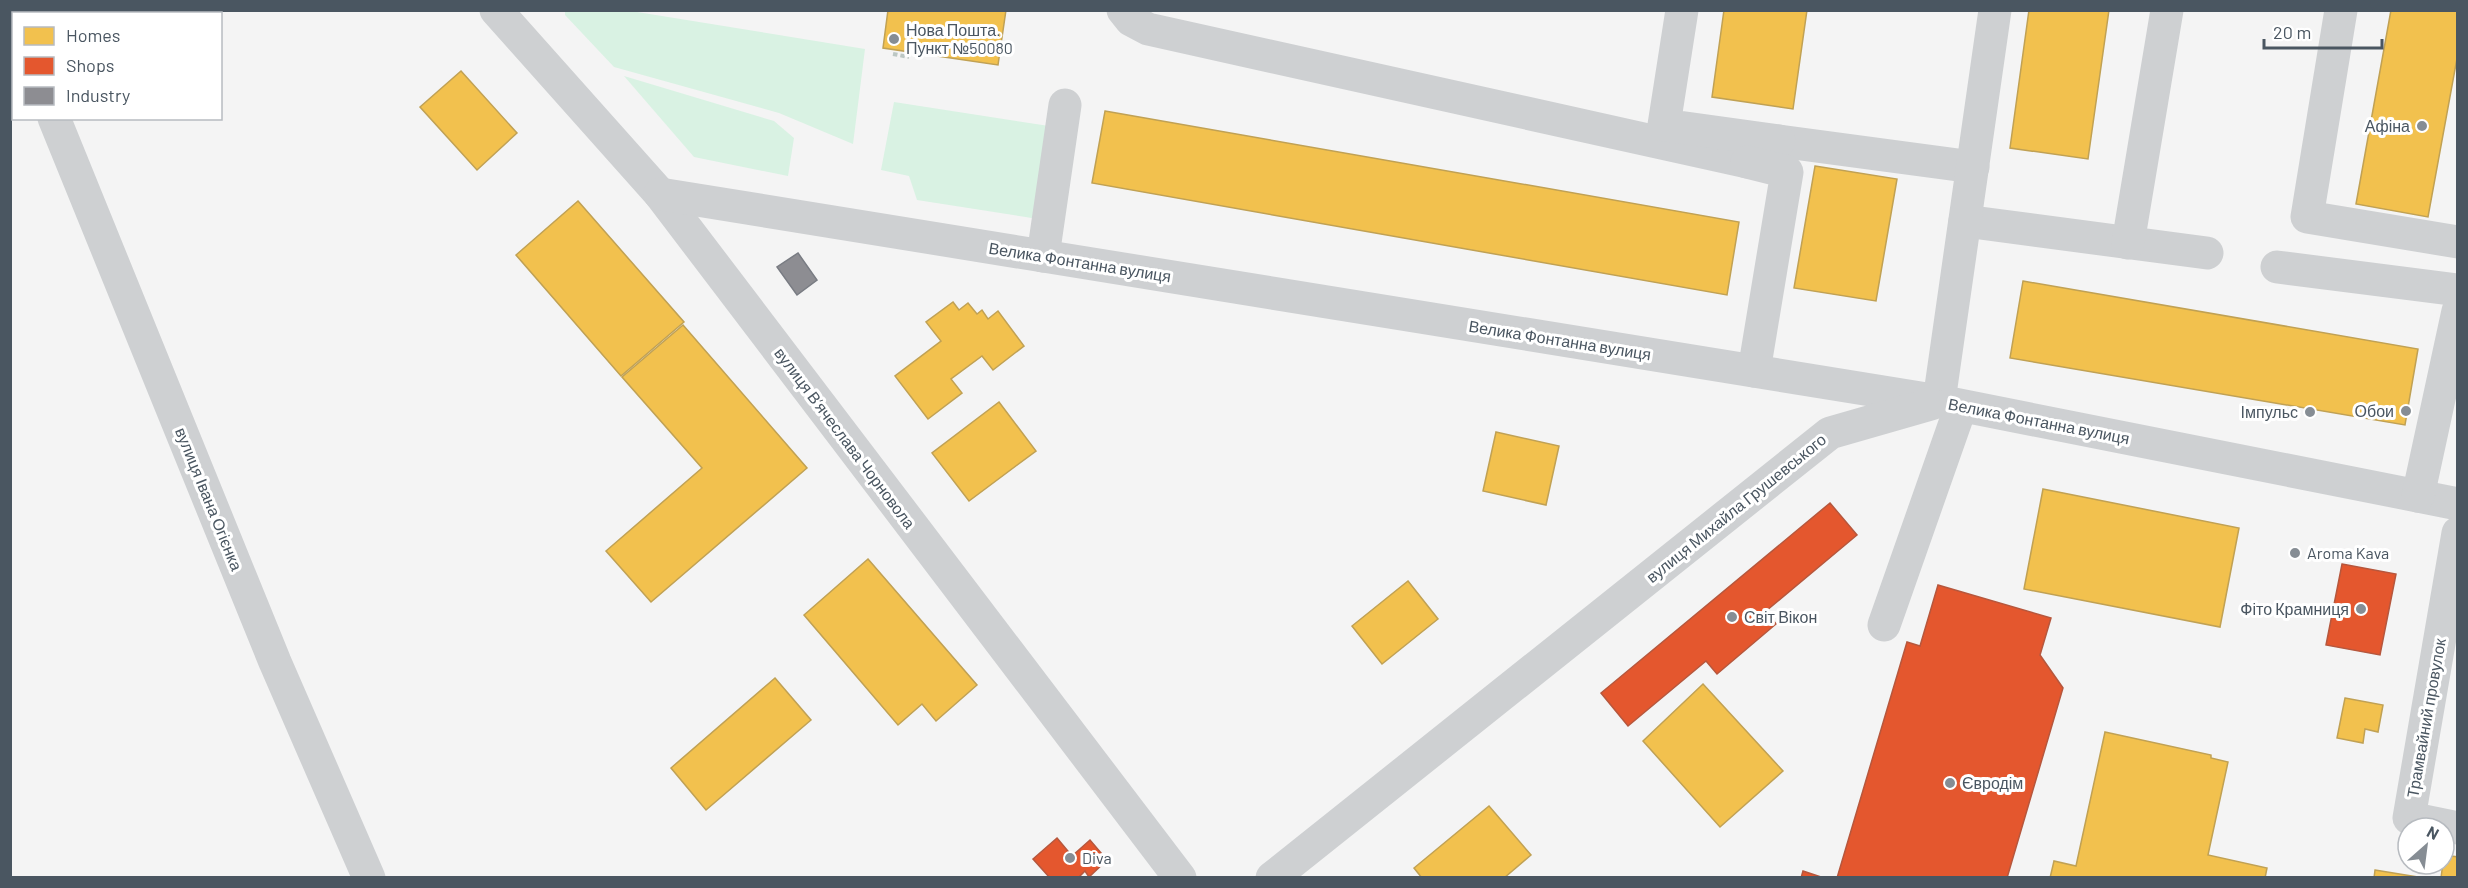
<svg xmlns="http://www.w3.org/2000/svg" width="2468" height="888" font-family="Barlow,sans-serif">
<rect width="100%" height="100%" fill="#f4f4f4"/>
<g fill="#d9f2e3">
<path d="M565 11H631L865 49 853 144 779 113 614 67 565 15Z"/>
<path d="M624 76 774 121 794 138 788 176 694 157Z"/>
<path d="M894 102 1049 126 1038 219 917 200 909 176 881 170Z"/>
</g>
<g fill="#f2c14e" stroke="#c0a154" stroke-width="1.5">
<path d="M888 10H1006L998 65 883 48Z"/>
<path d="M1724 10H1807L1793 109 1712 97Z"/>
<path d="M2029 10H2109L2088 159 2010 148Z"/>
<path d="M2391 10H2458V53L2428 217 2356 204Z"/>
<path d="M461 71 517 133 477 170 420 107Z"/>
<path d="M1105 111 1739 222 1727 295 1092 183Z"/>
<path d="M1815 166 1897 179 1876 301 1794 288Z"/>
<path d="M578 201 684 322 621 376 516 255Z"/>
<path d="M2023 281 2418 349 2405 425 2010 358Z"/>
<path d="M953 302 959 310 968 303 977 314 982 310 988 319 998 311 1024 346 993 370 982 356 951 379 962 393 928 419 895 376 941 341 926 322Z"/>
<path d="M683 325 807 468 651 602 606 551 702 468 622 377Z"/>
<path d="M999 402 1036 451 969 501 932 453Z"/>
<path d="M1496 432 1559 446 1546 505 1483 491Z"/>
<path d="M2043 489 2239 528 2220 627 2024 589Z"/>
<path d="M868 559 977 685 936 721 922 704 898 725 804 615Z"/>
<path d="M1408 581 1438 619 1382 664 1352 626Z"/>
<path d="M775 678 811 720 706 810 671 768Z"/>
<path d="M1703 684 1783 771 1720 827 1643 741Z"/>
<path d="M2345 698 2383 705 2378 732 2365 729 2363 743 2337 738Z"/>
<path d="M2105 732 2211 755V758L2228 762 2208 855 2267 868 2265 878H2050L2054 861 2076 866Z"/>
<path d="M1489 806 1531 855 1504 878H1422L1414 868Z"/>
<path d="M2444 855 2458 857V878H2441Z"/>
<path d="M2375 870 2424 878H2374Z"/>
</g>
<g fill="#e4572e" stroke="#b6573d" stroke-width="1.5">
<path d="M1830 503 1857 535 1766 611 1776 624 1717 674 1706 661 1628 726 1601 693Z"/>
<path d="M2342 564 2396 574 2380 655 2326 645Z"/>
<path d="M1938 585 2051 618 2040 655 2063 688 2007 878H1837L1907 642 1920 646Z"/>
<path d="M1057 838 1072 856 1090 840 1107 860 1089 877 1085 871 1078 878H1050L1033 859Z"/>
<path d="M1803 871 1824 878H1801Z"/>
</g>
<path fill="#8d8d92" stroke="#797c83" stroke-width="1.5" d="M798 253 817 280 797 295 777 267Z"/>
<g fill="none" stroke-linecap="round" stroke-linejoin="round">
<path stroke="#bcc7c4" stroke-width="4" stroke-dasharray="4.5 3" stroke-linecap="butt" d="M893 54 909 57"/>
<g stroke="#ced0d2" stroke-width="33">
<path d="M496 10 660 194 1180 878"/>
<path d="M1123 10 1131 20 1148 29 1747 162 1779 141 1973 167"/>
<path d="M1682 10 1664 125 1779 141"/>
<path d="M2341 10 2307 217 2458 242"/>
<path d="M10 13 14 20"/>
<path d="M54 118 275 662 369 878"/>
<path d="M1747 162 1787 172 1754 371"/>
<path d="M660 194 1939 401 2458 504"/>
<path d="M1965 221 2207 253"/>
<path d="M2128 243 2167 10"/>
<path d="M1043 256 1065 105"/>
<path d="M2277 267 2458 290"/>
<path d="M1939 401 1995 10"/>
<path d="M2418 496 2458 311"/>
<path d="M2458 533 2409 818 2458 828"/>
<path d="M1884 625 1961 406"/>
<path d="M1272 878 1830 433 1931 404"/>
</g>
</g>
<g fill="#868d94" stroke="#fff" stroke-width="2">
<circle cx="894" cy="39" r="6"/>
<circle cx="2422" cy="126" r="6"/>
<circle cx="2406" cy="411" r="6"/>
<circle cx="2310" cy="412" r="6"/>
<circle cx="2295" cy="553" r="6"/>
<circle cx="2361" cy="609" r="6"/>
<circle cx="1732" cy="617" r="6"/>
<circle cx="1950" cy="783" r="6"/>
<circle cx="1070" cy="858" r="6"/>
</g>
<g text-anchor="middle" stroke-width="6" stroke-linejoin="round" paint-order="stroke">
<g font-size="16" fill="#4a5661" stroke="#fff" text-anchor="start">
<text x="906" y="36">Нова Пошта.<tspan x="906" dy="18">Пункт №50080</tspan></text>
<text x="2410" y="132" text-anchor="end">Афіна</text>
<text x="2394" y="417" text-anchor="end">Обои</text>
<text x="2298" y="418" text-anchor="end">Імпульс</text>
<text x="2307" y="559">Aroma Kava</text>
<text x="2349" y="615" text-anchor="end">Фіто Крамниця</text>
<text x="1744" y="623">Світ Вікон</text>
<text x="1962" y="789">Євродім</text>
<text x="1082" y="864">Diva</text>
</g>
<g font-size="16" fill="#4a5661" stroke="#fff">
<text transform="translate(1080 262) rotate(9)" y="6">Велика Фонтанна вулиця</text>
<text transform="translate(1560 340) rotate(9)" y="6">Велика Фонтанна вулиця</text>
<text transform="translate(2039 421) rotate(11)" y="6">Велика Фонтанна вулиця</text>
<text transform="translate(845 438) rotate(53)" y="6">вулиця В’ячеслава Чорновола</text>
<text transform="translate(209 499) rotate(68)" y="6">вулиця Івана Огієнка</text>
<text transform="translate(1736 508) rotate(-39)" y="6">вулиця Михайла Грушевського</text>
<text transform="translate(2426 718) rotate(-80)" y="6">Трамвайний провулок</text>
</g>
</g>
<rect width="2468" height="888" fill="none" stroke="#4a5661" stroke-width="24"/>
<rect x="12" y="12" width="210" height="108" fill="#ffffff" stroke="#b7bbc0" stroke-width="1.5"/>
<rect x="24" y="27" width="30" height="18" fill="#f2c14e" stroke="#b7bbc0" stroke-width="1.5"/>
<text x="66" y="42" font-size="18" fill="#4a5661">Homes</text>
<rect x="24" y="57" width="30" height="18" fill="#e4572e" stroke="#b7bbc0" stroke-width="1.5"/>
<text x="66" y="72" font-size="18" fill="#4a5661">Shops</text>
<rect x="24" y="87" width="30" height="18" fill="#8d8d92" stroke="#b7bbc0" stroke-width="1.5"/>
<text x="66" y="102" font-size="18" fill="#4a5661">Industry</text>
<g transform="translate(2426 846) rotate(28)"><circle r="28" fill="#ffffff" stroke="#b7bbc0" stroke-width="1.5"/>
<path d="M0-4.5L10 22L0 15L-10 22Z" fill="#868d94"/>
<text y="-9" font-size="16" font-weight="bold" text-anchor="middle" fill="#4a5661">N</text>
</g>
<path d="M2264 39v9h118v-9" fill="none" stroke="#4a5661" stroke-width="3"/>
<text x="2273" y="39" font-size="18" fill="#4a5661" stroke="#ffffff" stroke-width="4.5" paint-order="stroke">20 m</text>
</svg>
